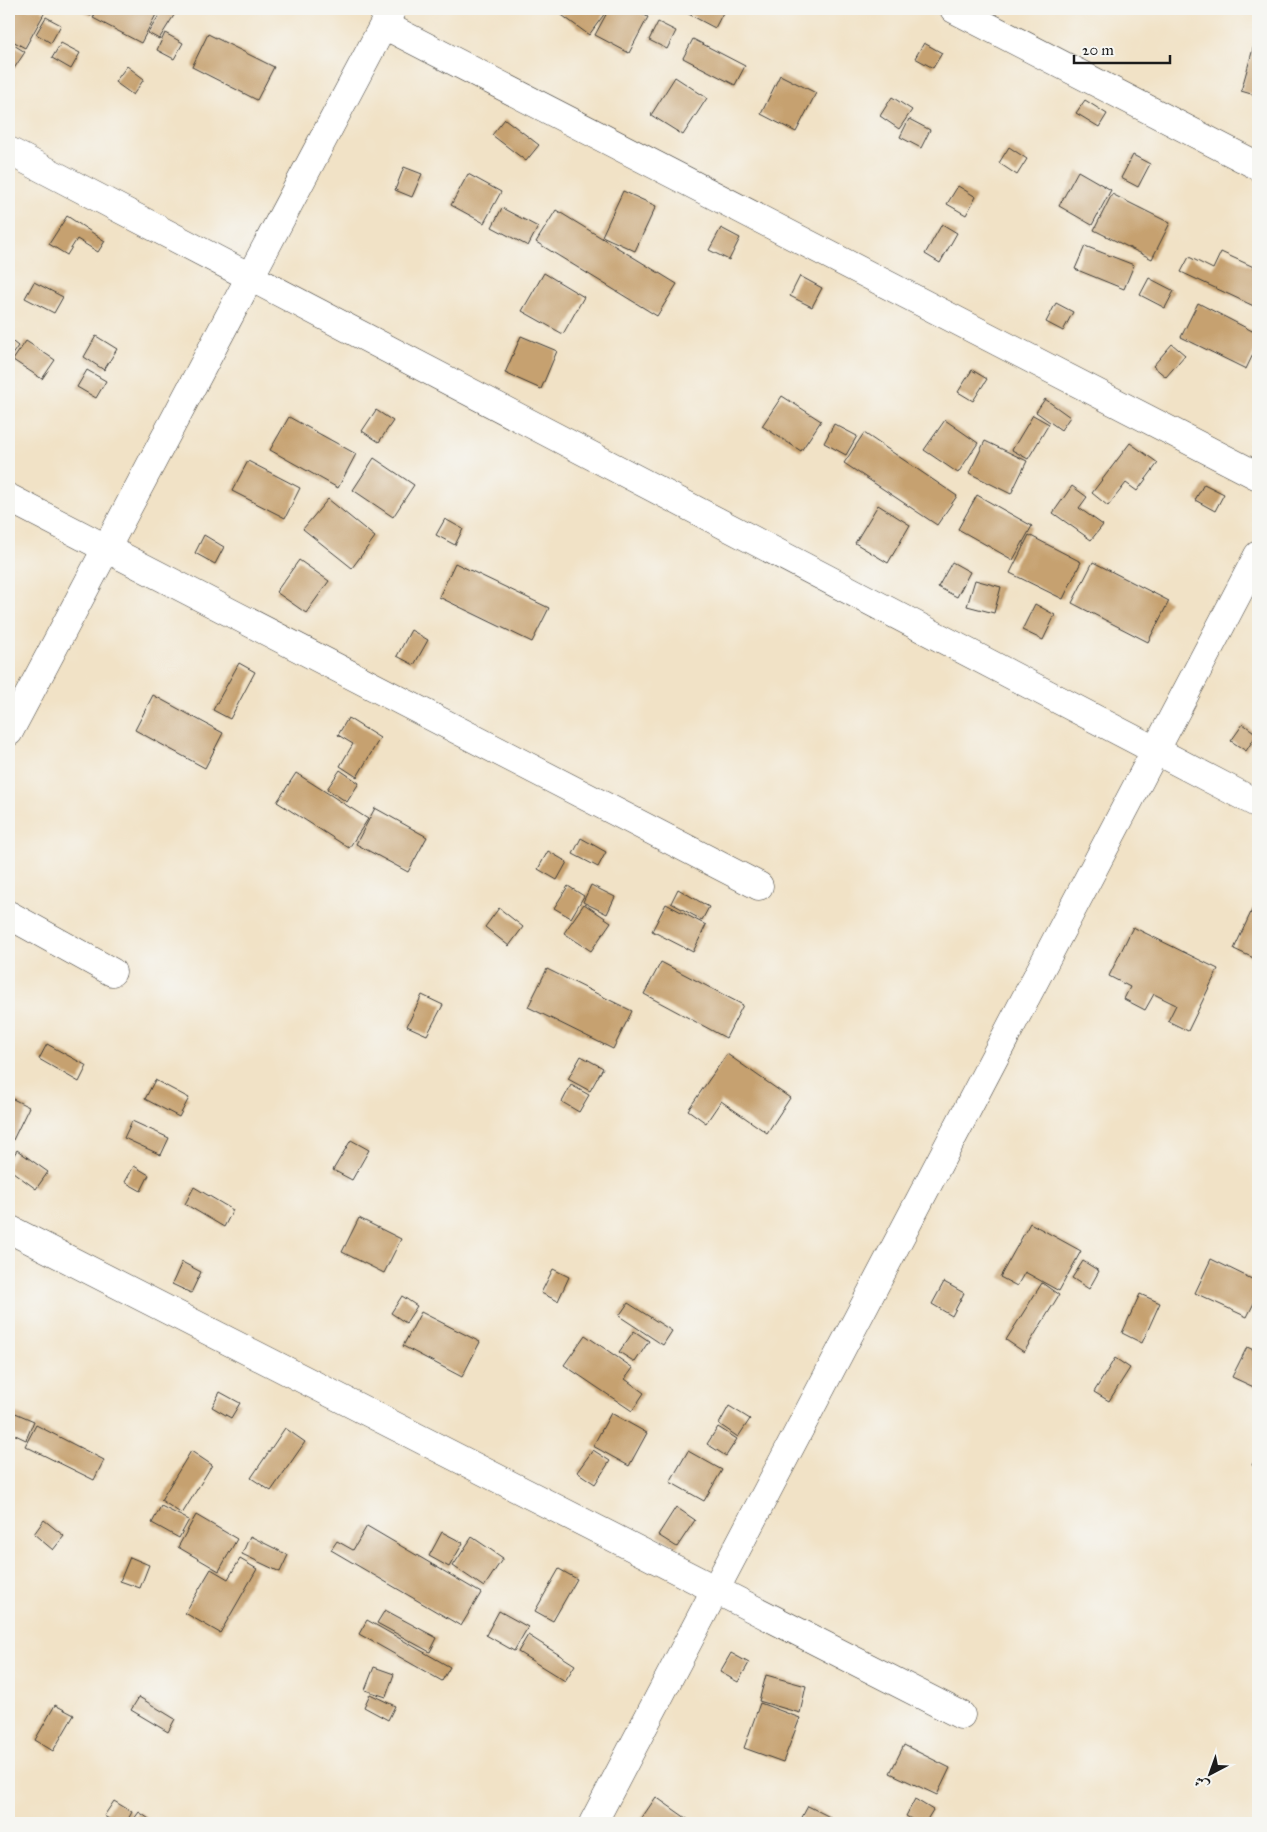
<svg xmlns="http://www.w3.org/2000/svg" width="1267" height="1832" font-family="'IM FELL Great Primer',Amiri,serif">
<rect width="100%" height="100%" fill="#f6f6f2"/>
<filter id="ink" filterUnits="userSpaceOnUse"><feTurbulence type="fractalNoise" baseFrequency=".02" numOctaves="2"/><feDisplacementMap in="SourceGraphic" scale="10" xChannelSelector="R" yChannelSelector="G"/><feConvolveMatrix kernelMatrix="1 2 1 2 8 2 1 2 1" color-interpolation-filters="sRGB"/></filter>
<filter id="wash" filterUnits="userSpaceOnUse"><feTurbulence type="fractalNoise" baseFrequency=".0096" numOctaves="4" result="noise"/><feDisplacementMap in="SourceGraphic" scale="20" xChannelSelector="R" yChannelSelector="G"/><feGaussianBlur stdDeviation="1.12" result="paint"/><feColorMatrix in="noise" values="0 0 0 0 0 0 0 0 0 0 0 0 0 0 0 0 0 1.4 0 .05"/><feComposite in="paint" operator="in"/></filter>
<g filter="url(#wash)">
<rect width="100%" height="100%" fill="#f1e2c6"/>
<g id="blocks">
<g fill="#c6a16f">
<path d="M9 9H40L45 12 25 48 9 39Z"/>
<path d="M78 9H95L91 16Z"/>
<path d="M98 9H159L141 43 93 18Z"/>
<path d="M163 9H178L159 39 148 33Z"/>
<path d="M562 9H608L589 35 559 13Z"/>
<path d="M609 9H632L648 17 629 53 595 35Z"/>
<path d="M684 9H725L715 28 683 11Z"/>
<path d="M46 17 61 25 51 43 36 34Z"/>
<path d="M658 22 676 31 667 49 649 40Z"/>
<path d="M1258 31V96L1241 91Z"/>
<path d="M165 33 183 43 174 59 157 50Z"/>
<path d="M208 34 274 67 257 100 192 67Z"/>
<path d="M693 39 745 66 735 85 683 58Z"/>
<path d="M9 42 25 52 9 76Z"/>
<path d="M61 43 80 53 71 69 52 58Z"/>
<path d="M924 43 942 53 933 68 915 58Z"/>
<path d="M127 66 144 79 133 95 115 82Z"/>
<path d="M780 75 816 93 796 132 761 114Z"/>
<path d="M675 77 707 98 683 135 651 115Z"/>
<path d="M892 97 912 110 899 129 880 116Z"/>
<path d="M1085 100 1107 114 1099 127 1076 113Z"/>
<path d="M505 119 539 145 526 161 492 135Z"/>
<path d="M909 119 930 130 921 148 900 137Z"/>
<path d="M1009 147 1027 159 1017 175 999 163Z"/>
<path d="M1133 155 1150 164 1138 187 1121 178Z"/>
<path d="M404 167 422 174 412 197 395 190Z"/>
<path d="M1078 171 1111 190 1092 225 1059 206Z"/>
<path d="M468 174 501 192 484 223 451 205Z"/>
<path d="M958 186 976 197 966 215 947 204Z"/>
<path d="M623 191 656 206 635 251 602 236Z"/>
<path d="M1112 194 1170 223 1152 259 1094 230Z"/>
<path d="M502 208 538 227 528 246 492 227Z"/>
<path d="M556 210 677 284 657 316 536 242Z"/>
<path d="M67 216 105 241 98 252 77 239 67 255 49 244Z"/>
<path d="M942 224 957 233 940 263 925 254Z"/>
<path d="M721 228 740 238 729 260 709 250Z"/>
<path d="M1085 246 1134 265 1124 289 1075 269Z"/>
<path d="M1221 252 1258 269V308L1181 272 1189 257 1213 269Z"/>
<path d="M544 273 584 297 563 334 522 311Z"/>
<path d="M800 276 822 288 812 307 790 296Z"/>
<path d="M1149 278 1174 291 1165 308 1140 295Z"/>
<path d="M34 282 63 297 54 313 25 298Z"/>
<path d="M1056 303 1073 312 1063 331 1046 322Z"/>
<path d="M1198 303 1258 334V344L1246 369 1181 337Z"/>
<path d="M96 336 117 349 104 370 84 357Z"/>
<path d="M521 336 557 351 541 389 505 373Z"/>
<path d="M9 339 18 346 9 359Z"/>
<path d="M26 341 55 360 42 379 13 360Z"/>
<path d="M1172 344 1185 355 1166 377 1153 366Z"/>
<path d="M87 370 106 381 96 398 77 387Z"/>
<path d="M972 370 987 379 973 401 958 392Z"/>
<path d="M782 396 821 421 801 451 762 426Z"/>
<path d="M1045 399 1070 417 1061 430 1036 412Z"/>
<path d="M376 410 393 421 379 442 362 431Z"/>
<path d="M1033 415 1049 424 1028 459 1012 450Z"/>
<path d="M289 417 356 454 338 488 270 450Z"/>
<path d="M945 420 978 443 958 473 924 450Z"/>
<path d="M834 424 857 436 846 455 824 443Z"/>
<path d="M864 433 957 496 937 525 844 463Z"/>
<path d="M985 441 1027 461 1011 494 969 473Z"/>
<path d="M1130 443 1158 463 1137 491 1126 483 1108 506 1092 493Z"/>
<path d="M374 458 414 485 393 517 353 490Z"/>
<path d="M248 461 300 488 285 518 232 491Z"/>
<path d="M1204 484 1224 494 1215 511 1195 500Z"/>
<path d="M1072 486 1087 497 1079 508 1103 525 1091 540 1053 513Z"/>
<path d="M977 495 1032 526 1013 560 958 529Z"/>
<path d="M328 499 375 537 352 568 303 529Z"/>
<path d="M878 505 910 525 888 563 855 543Z"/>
<path d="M445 519 463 529 455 545 436 535Z"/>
<path d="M204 535 224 547 215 564 195 553Z"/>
<path d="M1029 535 1081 562 1063 599 1010 573Z"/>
<path d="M299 560 329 581 306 613 276 592Z"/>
<path d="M952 562 970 572 957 597 938 587Z"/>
<path d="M1093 562 1169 601 1148 642 1072 603Z"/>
<path d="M455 563 549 608 532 642 439 597Z"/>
<path d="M975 580 1001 587 994 613 967 606Z"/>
<path d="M1035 604 1055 615 1043 640 1022 630Z"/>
<path d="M411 630 428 640 414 665 397 656Z"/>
<path d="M239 663 255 672 230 719 213 710Z"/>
<path d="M153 695 223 733 205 768 135 730Z"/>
<path d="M348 718 380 738 357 777 340 766 353 744 338 735Z"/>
<path d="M1243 724 1257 734 1246 751 1231 741Z"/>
<path d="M340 770 359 783 347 802 327 789Z"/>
<path d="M296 773 368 819 349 848 277 802Z"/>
<path d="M375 808 427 837 408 872 356 844Z"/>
<path d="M581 838 606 852 598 867 573 854Z"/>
<path d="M548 851 567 862 557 880 538 869Z"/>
<path d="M591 885 615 897 607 914 583 902Z"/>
<path d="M568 886 584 896 571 918 554 908Z"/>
<path d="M678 889 709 907 702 920 671 903Z"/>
<path d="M584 904 611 922 591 951 564 933Z"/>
<path d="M666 904 706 925 693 952 652 931Z"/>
<path d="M499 908 523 927 509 946 485 927Z"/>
<path d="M1253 908 1258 911V960L1234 949Z"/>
<path d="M1133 927 1218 969 1188 1031 1168 1021 1176 1005 1154 994 1145 1010 1124 999 1130 987 1109 976Z"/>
<path d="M661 962 743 1005 726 1038 644 994Z"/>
<path d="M547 969 632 1011 613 1049 528 1007Z"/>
<path d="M422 995 443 1005 427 1035 407 1026Z"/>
<path d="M47 1044 87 1066 79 1082 39 1059Z"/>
<path d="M727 1054 790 1098 767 1133 721 1101 706 1123 688 1110Z"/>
<path d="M581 1056 603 1068 590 1091 568 1079Z"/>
<path d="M155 1080 189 1098 179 1117 145 1099Z"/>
<path d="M571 1085 589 1095 579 1112 562 1102Z"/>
<path d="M9 1097 29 1107 12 1142 9 1140Z"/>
<path d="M132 1121 169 1138 161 1155 124 1138Z"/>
<path d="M351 1140 369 1150 352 1180 333 1170Z"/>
<path d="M17 1150 48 1172 36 1189 9 1169V1163Z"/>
<path d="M134 1166 149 1175 141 1191 125 1182Z"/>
<path d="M194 1187 233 1210 224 1227 185 1204Z"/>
<path d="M359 1218 401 1239 384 1273 342 1252Z"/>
<path d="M1030 1223 1081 1251 1059 1291 1025 1272 1017 1286 1000 1277Z"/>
<path d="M1211 1259 1258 1282V1295L1247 1317 1195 1293Z"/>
<path d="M1083 1261 1099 1271 1089 1289 1072 1278Z"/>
<path d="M182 1262 201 1272 191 1293 172 1284Z"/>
<path d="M553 1269 569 1277 558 1301 541 1293Z"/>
<path d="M944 1282 964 1293 952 1316 932 1304Z"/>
<path d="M1042 1283 1059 1295 1024 1352 1006 1340Z"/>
<path d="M1140 1294 1160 1303 1142 1343 1122 1333Z"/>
<path d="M402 1296 417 1306 406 1323 391 1313Z"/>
<path d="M628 1303 672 1331 663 1345 619 1316Z"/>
<path d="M421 1312 480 1342 462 1377 403 1346Z"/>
<path d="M634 1331 649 1341 635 1362 619 1352Z"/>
<path d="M585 1335 633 1368 625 1379 644 1393 632 1411 564 1365Z"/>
<path d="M1247 1347 1258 1352V1389L1232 1377Z"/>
<path d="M1115 1358 1130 1368 1109 1401 1094 1392Z"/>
<path d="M220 1392 240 1403 231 1418 212 1407Z"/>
<path d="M729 1406 750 1419 738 1437 719 1424Z"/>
<path d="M13 1412 34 1421 26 1440 9 1432V1423Z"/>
<path d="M611 1413 647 1433 629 1466 593 1446Z"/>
<path d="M36 1425 104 1460 94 1480 25 1446Z"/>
<path d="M718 1427 737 1439 726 1456 707 1444Z"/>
<path d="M285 1428 305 1442 271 1491 251 1478Z"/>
<path d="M593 1450 610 1461 595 1484 577 1472Z"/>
<path d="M191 1451 212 1465 182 1514 161 1500Z"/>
<path d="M688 1451 722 1470 704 1501 670 1482Z"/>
<path d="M1258 1455V1470L1252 1465Z"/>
<path d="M161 1506 189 1520 179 1538 152 1523Z"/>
<path d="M676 1507 695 1520 677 1547 658 1535Z"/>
<path d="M196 1515 237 1539 219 1571 178 1547Z"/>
<path d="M44 1520 64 1536 53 1550 34 1534Z"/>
<path d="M367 1526 481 1593 461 1626 331 1550 337 1541 353 1550Z"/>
<path d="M442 1532 463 1543 449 1567 429 1556Z"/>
<path d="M250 1536 288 1555 280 1572 242 1554Z"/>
<path d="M472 1537 503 1558 484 1587 453 1566Z"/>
<path d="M130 1557 149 1565 140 1588 120 1581Z"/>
<path d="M240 1559 257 1569 220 1633 185 1613 211 1569 228 1579Z"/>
<path d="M559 1569 577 1579 553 1621 535 1611Z"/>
<path d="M385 1610 437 1638 430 1652 377 1623Z"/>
<path d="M499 1611 528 1627 514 1651 486 1635Z"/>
<path d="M367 1620 450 1667 442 1681 359 1634Z"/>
<path d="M528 1635 575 1665 565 1681 518 1652Z"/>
<path d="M731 1653 749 1663 738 1682 720 1672Z"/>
<path d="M374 1667 394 1674 386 1697 365 1690Z"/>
<path d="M766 1675 806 1686 800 1713 759 1701Z"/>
<path d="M370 1694 395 1706 388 1720 364 1707Z"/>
<path d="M139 1697 175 1719 168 1732 131 1710Z"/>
<path d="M760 1703 800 1718 783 1762 744 1748Z"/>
<path d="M55 1705 74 1715 53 1751 35 1740Z"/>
<path d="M904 1745 950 1768 937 1795 890 1773Z"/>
<path d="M656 1797 693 1823H646L641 1819Z"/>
<path d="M915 1799 933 1810 925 1823H918L906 1816Z"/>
<path d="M114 1801 132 1812 126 1823H116L104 1816Z"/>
<path d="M808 1806 830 1817 827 1823H799Z"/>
<path d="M139 1812 155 1823H131Z"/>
</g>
</g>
</g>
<g filter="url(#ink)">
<use href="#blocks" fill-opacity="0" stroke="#3c3a36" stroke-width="1"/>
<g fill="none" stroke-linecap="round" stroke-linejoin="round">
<defs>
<g id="minor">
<path d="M954 9 1258 166"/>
<path d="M384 25 1258 476"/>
<path d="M9 151 1258 804"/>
<path d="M9 498 759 886"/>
<path d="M9 732 392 9"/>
<path d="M9 915 112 972"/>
<path d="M9 1229 961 1715"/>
<path d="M593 1823 1258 555"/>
</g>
</defs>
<use href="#minor" stroke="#3c3a36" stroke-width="29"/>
<use href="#minor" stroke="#fff" stroke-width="28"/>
</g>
</g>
<rect width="1267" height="1832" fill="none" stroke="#f6f6f2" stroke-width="30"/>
<g transform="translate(1210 1774) rotate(221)" stroke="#f6f6f2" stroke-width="4" paint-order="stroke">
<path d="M0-4L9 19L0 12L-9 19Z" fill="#1c1c1c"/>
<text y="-8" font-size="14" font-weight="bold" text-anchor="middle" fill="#1c1c1c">ش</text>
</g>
<path d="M1074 55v8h96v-8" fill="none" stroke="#1c1c1c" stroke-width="2.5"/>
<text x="1082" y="55" font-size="15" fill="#1c1c1c" stroke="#f6f6f2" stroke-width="4" paint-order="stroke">20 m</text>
</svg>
